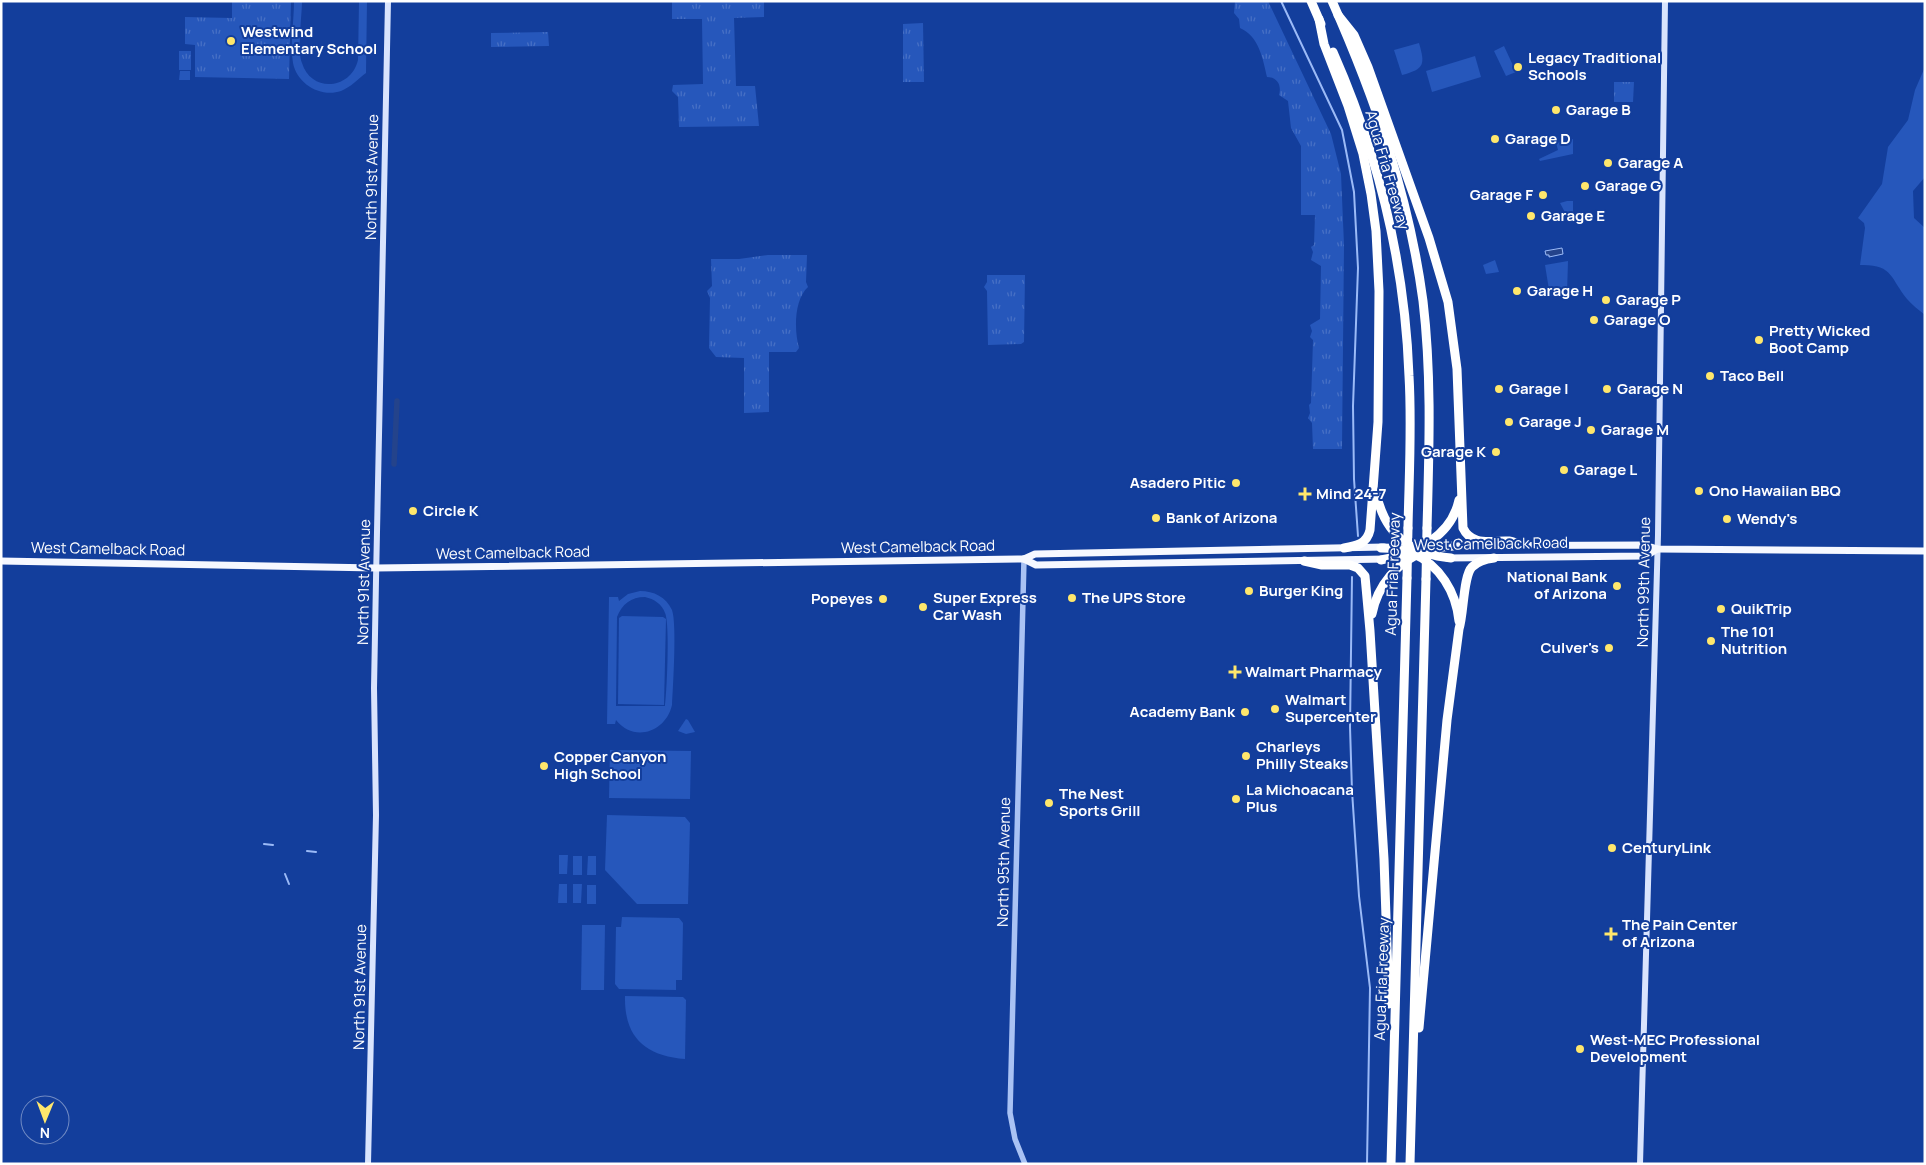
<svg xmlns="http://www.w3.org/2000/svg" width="1926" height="1165" font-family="Manrope,sans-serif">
<defs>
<pattern id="park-tufts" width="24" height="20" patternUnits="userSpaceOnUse" patternTransform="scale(1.25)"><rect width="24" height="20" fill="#2657bb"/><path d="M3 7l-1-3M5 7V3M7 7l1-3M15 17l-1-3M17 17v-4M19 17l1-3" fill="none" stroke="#4770c5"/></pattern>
<pattern id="water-waves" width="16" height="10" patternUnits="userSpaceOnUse" patternTransform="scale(1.25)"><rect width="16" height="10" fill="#24438b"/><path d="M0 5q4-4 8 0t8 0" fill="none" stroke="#455f9c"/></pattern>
</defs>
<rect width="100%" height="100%" fill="#133e9c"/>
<g fill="#2657bb" fill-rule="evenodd">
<path d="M294 1H302C302 16 297 51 302 63 311 93 351 90 358 60L359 1H367L366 73C358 79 351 87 341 91 321 98 297 84 293 63 290 45 294 20 294 1Z"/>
<path d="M1419 43C1425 64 1425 69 1402 75L1394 50Z"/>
<path d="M1504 46 1516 72 1506 76 1494 51Z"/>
<path d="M1475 56 1481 77 1432 92 1426 71Z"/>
<path d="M1925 67V177L1913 191 1914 218 1925 228V315C1919 310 1912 305 1907 299 1890 278 1893 264 1860 265L1865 228 1864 223 1858 218 1882 184 1888 147 1908 120 1915 90Z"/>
<path d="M180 71H190V80H179Z"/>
<path d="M1573 139V154L1540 161 1539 159 1558 150 1556 143Z"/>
<path d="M1567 201H1573V216L1568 218 1560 203Z"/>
<path d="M1495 260 1499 272 1486 274 1483 265Z"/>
<path d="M1568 261 1567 293 1550 296 1545 265Z"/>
<path d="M640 591C654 591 666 597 672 610 677 624 673 687 672 705 666 732 634 743 616 720L615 724H607L609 597H618L619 601 628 594ZM645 597C654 599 662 604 665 613 670 623 667 692 665 706H616L617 617C622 604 631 597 645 597Z"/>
<path d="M622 616 663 617 666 619 664 705 618 704 619 618Z"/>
<path d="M686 719 688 720 695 732 686 734 678 731Z"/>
<path d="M610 750 691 751 690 799 609 798Z"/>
<path d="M607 815 685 817 690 823 688 904H637L605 870Z"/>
<path d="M559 855H568L567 874H559Z"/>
<rect x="573" y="856" width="9" height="19"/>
<path d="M588 856H596V875H587Z"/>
<path d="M559 884H567V903H558Z"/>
<path d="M573 884H582L581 903H573Z"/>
<rect x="587" y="885" width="9" height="19"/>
<path d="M622 917 679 918 683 923 682 980H676V990L619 989 615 984 616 927H621Z"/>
<path d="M582 925H605L604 990H581Z"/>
<path d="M625 996 683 997 686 1000 685 1059C645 1056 624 1037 625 996Z"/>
</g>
<g fill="url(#park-tufts)">
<path d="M232 1H291L289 79 195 77V45L185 44V17L232 18Z"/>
<path d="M672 1H764V17L734 18 736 86H755L759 126 679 127 678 97 672 91 673 85 703 84 702 19H672Z"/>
<path d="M1235 1H1268L1331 134 1341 174 1344 245 1342 449H1313L1312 423 1308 418 1310 413 1309 405 1311 403 1313 340 1310 337 1312 331 1310 325 1320 319 1321 266 1311 260 1313 252 1311 247 1314 245 1315 215H1301V146L1291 128 1288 101 1279 95C1282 85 1277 77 1267 77 1263 59 1259 36 1240 28L1239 19 1234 13Z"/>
<path d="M923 23 924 82H903V24Z"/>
<path d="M548 32 549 46 491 47V33Z"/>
<rect x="179" y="51" width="12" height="19"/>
<path d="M1614 82H1634L1633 102H1614Z"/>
<path d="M768 255H807L806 282 808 287C794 300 794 330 799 348L796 352H769V412L744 413V358L716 357 709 348 710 298 707 291 712 286 711 259H739Z"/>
<path d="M987 275H1025L1024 342 1021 344 988 345 987 291 984 287 987 282Z"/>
</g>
<path fill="url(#water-waves)" stroke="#9bbaf7" d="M1562 248 1563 254 1549 257V255H1546L1545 251Z"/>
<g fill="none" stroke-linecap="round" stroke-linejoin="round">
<g stroke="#9bbaf7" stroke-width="2">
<path d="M1281 1 1342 130 1354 192 1358 268 1353 406 1354 479 1358 536"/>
<path d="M1352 577 1350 727 1352 791 1359 896 1370 988 1367 1164"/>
<path d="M264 844 273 845"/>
<path d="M307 851 316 852"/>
<path d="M285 874 289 884"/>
</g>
<path stroke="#24438b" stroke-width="5.5" d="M394 464 397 401"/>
<path stroke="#a9c2f4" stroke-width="5.5" d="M1024 559 1010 1113 1015 1139 1025 1164"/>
<g stroke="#d9e4fd" stroke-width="6">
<path d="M368 1164 376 815 374 688 376 580 388 1"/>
<path d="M1640 1164 1658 535 1665 1"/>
</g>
<g stroke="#f6f8ff" stroke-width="7">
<path d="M1448 546 1645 545 1657 549 1925 551"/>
<path d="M1447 558 1646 556 1657 549"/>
<path d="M1024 559 1036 565 1386 559"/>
<path d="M1 561 376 568 1024 559 1035 554 1384 547"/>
</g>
<g stroke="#fff" stroke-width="9">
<path d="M1311 1 1321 24"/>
<path d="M1332 1C1375 98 1409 196 1423 301 1432 377 1429 452 1427 528"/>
<path d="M1338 15 1354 35 1368 67 1429 238 1448 302 1457 369 1463 528C1472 547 1492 540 1509 541 1514 542 1519 544 1524 545"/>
<path d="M1319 19 1324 44 1348 106 1363 154 1371 194 1376 231 1379 291 1378 422 1370 530C1367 544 1356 546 1344 548"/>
<path d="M1333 52C1378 154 1405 264 1409 376 1412 426 1409 477 1408 528"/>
<path d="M1376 492C1384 533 1409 554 1451 558"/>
<path d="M1381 548C1391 548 1403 549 1412 553 1440 565 1456 592 1459 621"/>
<path d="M1381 560C1415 554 1451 537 1459 500"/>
<path d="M1304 561 1322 565H1350L1358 568 1365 576 1370 631 1384 859 1389 1004"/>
<path d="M1372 614C1377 586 1398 561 1425 551 1434 547 1444 547 1453 546"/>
<path d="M1419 1028 1447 720 1459 629C1464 614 1463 576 1472 567 1478 561 1486 559 1494 558"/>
<path d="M1391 1164 1407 578"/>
<path d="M1410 1164 1426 579"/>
</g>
<g stroke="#fff" stroke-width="9">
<path d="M1407 578 1408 528"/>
<path d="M1426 579 1427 528"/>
</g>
</g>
<g fill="#ffe76c" stroke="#133e9c" stroke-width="2">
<circle cx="231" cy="41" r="5"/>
<circle cx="1518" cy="67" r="5"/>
<circle cx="1556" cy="110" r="5"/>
<circle cx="1495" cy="139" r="5"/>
<circle cx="1608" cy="163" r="5"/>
<circle cx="1585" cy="186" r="5"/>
<circle cx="1543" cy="195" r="5"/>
<circle cx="1531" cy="216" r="5"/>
<circle cx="1517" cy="291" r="5"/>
<circle cx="1606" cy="300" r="5"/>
<circle cx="1594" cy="320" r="5"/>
<circle cx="1759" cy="340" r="5"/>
<circle cx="1710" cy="376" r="5"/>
<circle cx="1499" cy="389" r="5"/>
<circle cx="1607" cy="389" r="5"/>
<circle cx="1509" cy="422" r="5"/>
<circle cx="1591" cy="430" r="5"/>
<circle cx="1496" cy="452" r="5"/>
<circle cx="1564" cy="470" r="5"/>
<circle cx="1236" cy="483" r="5"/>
<circle cx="1699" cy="491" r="5"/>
<path d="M1302.5 486.5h5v5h5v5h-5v5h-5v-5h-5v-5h5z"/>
<circle cx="413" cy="511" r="5"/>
<circle cx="1156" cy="518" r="5"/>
<circle cx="1727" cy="519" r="5"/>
<circle cx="1617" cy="586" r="5"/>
<circle cx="1249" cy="591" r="5"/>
<circle cx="1072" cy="598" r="5"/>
<circle cx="883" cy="599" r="5"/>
<circle cx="923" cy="607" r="5"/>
<circle cx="1721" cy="609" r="5"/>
<circle cx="1711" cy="641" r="5"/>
<circle cx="1609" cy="648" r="5"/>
<path d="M1232.5 664.5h5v5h5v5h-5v5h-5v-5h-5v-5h5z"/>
<circle cx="1275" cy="709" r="5"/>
<circle cx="1245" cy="712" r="5"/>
<circle cx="1246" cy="756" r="5"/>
<circle cx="544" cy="766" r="5"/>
<circle cx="1236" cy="799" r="5"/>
<circle cx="1049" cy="803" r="5"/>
<circle cx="1612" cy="848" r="5"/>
<path d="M1608.5 926.5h5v5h5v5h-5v5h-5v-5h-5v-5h5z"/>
<circle cx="1580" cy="1049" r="5"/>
</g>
<g text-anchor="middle" stroke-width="4" stroke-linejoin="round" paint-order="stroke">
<g font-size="15" font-weight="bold" fill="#fff" stroke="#133e9c" text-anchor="start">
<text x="241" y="37">Westwind<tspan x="241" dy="17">Elementary School</tspan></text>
<text x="1528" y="63">Legacy Traditional<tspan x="1528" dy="17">Schools</tspan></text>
<text x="1566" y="115">Garage B</text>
<text x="1505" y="144">Garage D</text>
<text x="1618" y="168">Garage A</text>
<text x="1595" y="191">Garage G</text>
<text x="1533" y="200" text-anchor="end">Garage F</text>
<text x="1541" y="221">Garage E</text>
<text x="1527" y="296">Garage H</text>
<text x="1616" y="305">Garage P</text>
<text x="1604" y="325">Garage O</text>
<text x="1769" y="336">Pretty Wicked<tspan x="1769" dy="17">Boot Camp</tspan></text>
<text x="1720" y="381">Taco Bell</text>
<text x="1509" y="394">Garage I</text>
<text x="1617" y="394">Garage N</text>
<text x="1519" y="427">Garage J</text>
<text x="1601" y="435">Garage M</text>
<text x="1486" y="457" text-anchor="end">Garage K</text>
<text x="1574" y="475">Garage L</text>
<text x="1226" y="488" text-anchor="end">Asadero Pitic</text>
<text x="1709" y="496">Ono Hawaiian BBQ</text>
<text x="1316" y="499">Mind 24-7</text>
<text x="423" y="516">Circle K</text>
<text x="1166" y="523">Bank of Arizona</text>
<text x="1737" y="524">Wendy's</text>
<text x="1607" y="582" text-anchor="end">National Bank<tspan x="1607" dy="17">of Arizona</tspan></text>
<text x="1259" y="596">Burger King</text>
<text x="933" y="603">Super Express<tspan x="933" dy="17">Car Wash</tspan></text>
<text x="1082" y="603">The UPS Store</text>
<text x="873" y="604" text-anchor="end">Popeyes</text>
<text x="1731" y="614">QuikTrip</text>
<text x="1721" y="637">The 101<tspan x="1721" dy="17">Nutrition</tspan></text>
<text x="1599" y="653" text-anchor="end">Culver's</text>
<text x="1245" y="677">Walmart Pharmacy</text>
<text x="1285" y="705">Walmart<tspan x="1285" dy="17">Supercenter</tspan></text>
<text x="1235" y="717" text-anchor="end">Academy Bank</text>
<text x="1256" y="752">Charleys<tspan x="1256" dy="17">Philly Steaks</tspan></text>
<text x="554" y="762">Copper Canyon<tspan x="554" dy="17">High School</tspan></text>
<text x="1246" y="795">La Michoacana<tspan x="1246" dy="17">Plus</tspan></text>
<text x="1059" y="799">The Nest<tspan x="1059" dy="17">Sports Grill</tspan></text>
<text x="1622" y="853">CenturyLink</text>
<text x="1622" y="930">The Pain Center<tspan x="1622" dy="17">of Arizona</tspan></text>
<text x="1590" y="1045">West-MEC Professional<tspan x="1590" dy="17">Development</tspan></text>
</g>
<g font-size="15" fill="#fff" stroke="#133e9c">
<text transform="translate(1387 170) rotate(74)" y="5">Agua Fria Freeway</text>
<text transform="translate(372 177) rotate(-89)" y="5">North 91st Avenue</text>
<text transform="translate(1491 544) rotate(-1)" y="5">West Camelback Road</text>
<text transform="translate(918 547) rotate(-1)" y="5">West Camelback Road</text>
<text transform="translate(108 549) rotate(1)" y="5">West Camelback Road</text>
<text transform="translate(513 553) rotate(-1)" y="5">West Camelback Road</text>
<text transform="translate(1393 574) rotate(-88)" y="5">Agua Fria Freeway</text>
<text transform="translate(364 582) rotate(-89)" y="5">North 91st Avenue</text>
<text transform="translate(1644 582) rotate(-89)" y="5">North 99th Avenue</text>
<text transform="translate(1004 862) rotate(-89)" y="5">North 95th Avenue</text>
<text transform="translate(1382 979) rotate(-88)" y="5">Agua Fria Freeway</text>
<text transform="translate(360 987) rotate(-89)" y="5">North 91st Avenue</text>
</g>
</g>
<rect width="1926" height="1165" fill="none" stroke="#ffffff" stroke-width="5"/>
<g transform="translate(45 1120) rotate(181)"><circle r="24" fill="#133e9c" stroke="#718bc4"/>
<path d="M0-4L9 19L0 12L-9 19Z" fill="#ffe76c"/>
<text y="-8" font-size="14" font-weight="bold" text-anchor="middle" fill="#ffffff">N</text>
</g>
</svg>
